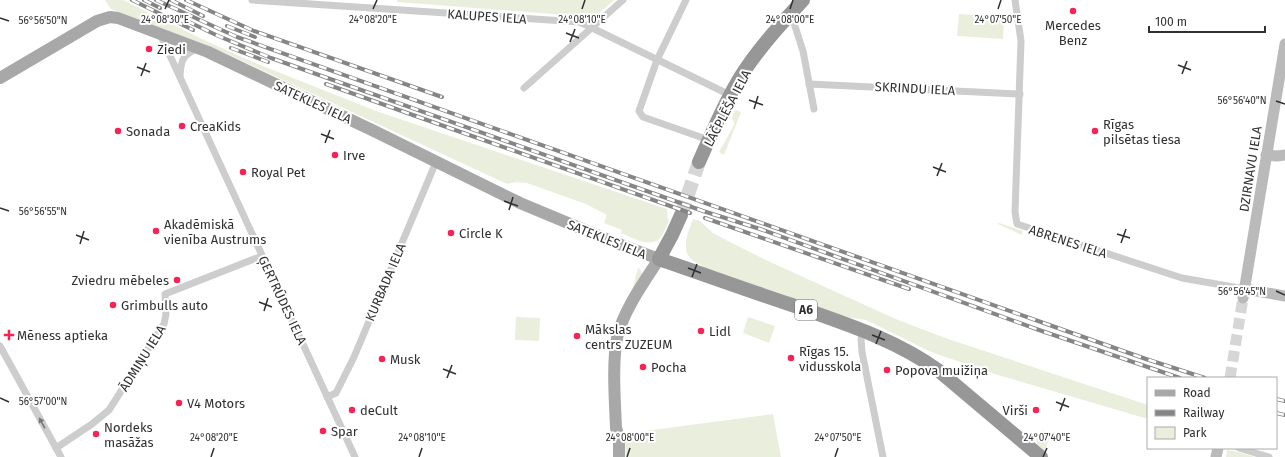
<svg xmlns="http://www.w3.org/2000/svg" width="1285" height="457" font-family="'Fira Sans',sans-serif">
<rect width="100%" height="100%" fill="#fff"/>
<g fill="#e9eedd">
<path d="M105 0H123L206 41 253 62 376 111 667 209 668 220 669 219V221C666 227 663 236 658 240 647 247 631 237 621 233L622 230 604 223 607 215 586 204 527 183 516 182 507 184 223 52 111 9Z"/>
<path d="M397 0H614L595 17H591L397 2Z"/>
<path d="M959 14 1004 17 1003 39 957 36Z"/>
<path d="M735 110 741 112 724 155 719 152 734 125V122L732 118Z"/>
<path d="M693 219 700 221 713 233 728 241 770 262 898 320 948 339 1148 405V419L998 375 931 352 866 320 846 317 704 268C700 263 695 263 691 259 680 248 689 230 693 219Z"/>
<path d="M999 223 1023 231 1022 235 998 224Z"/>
<path d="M638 268 640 269 643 275 630 298Z"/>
<path d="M516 317 540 318 539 341 515 340Z"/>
<path d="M748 317 775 326 769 343 743 333Z"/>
<path d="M773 414 781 457H626L625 436H629L630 433Z"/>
<path d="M1043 430 1050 436 1045 451 1037 444 1036 437Z"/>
<path d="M1227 450 1238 452 1255 457H1226Z"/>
</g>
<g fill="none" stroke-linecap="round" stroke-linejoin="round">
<path stroke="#d6d6d6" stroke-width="11" stroke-dasharray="11 5.5" stroke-linecap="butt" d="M1230 378 1243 298"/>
<path stroke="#d6d6d6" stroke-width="14" stroke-dasharray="14 7" stroke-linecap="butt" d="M681 215 699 162"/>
<g stroke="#cdcdcd" stroke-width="7">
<path d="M252 0 579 22 586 25 730 95"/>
<path d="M686 0 657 60 639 111 643 117 709 140"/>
<path d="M1015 0 1021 41 1015 212 1017 224 1182 278 1245 289"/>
<path d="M791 14 803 51 814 109"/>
<path d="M160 34 355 457"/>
<path d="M180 76C181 59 183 55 198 48"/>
<path d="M809 84 1020 94"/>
<path d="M524 88 623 0"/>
<path d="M863 331 861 339 862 352 883 457"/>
<path d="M0 346 61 457"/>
<path d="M327 397 336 393 354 357 436 162"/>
<path d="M56 448 92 424 109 410 164 324 166 314 165 294 262 256"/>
<path d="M1239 448 1269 457"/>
</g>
<g stroke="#bababa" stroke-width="11">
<path d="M1266 155 1277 156 1285 155"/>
<path d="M1245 289 1285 296"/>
<path d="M1243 298 1285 44"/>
<path d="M1216 457 1218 448"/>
</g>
<path stroke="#a8a8a8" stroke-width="12" d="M0 78 97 21 110 17 118 18 208 52 374 131 520 203 611 241 659 259C644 282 623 311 617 338 612 364 615 401 616 428L619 437V457"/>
<g stroke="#979797" stroke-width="14">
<path d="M699 162C712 133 724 103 741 76 758 49 781 24 803 0"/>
<path d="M681 215 672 235 659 259C703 274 747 290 792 305 843 323 895 339 939 371L1041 457"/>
</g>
<defs>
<g id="rail">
<path d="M132 0 193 30"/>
<path d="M144 0 160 8"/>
<path d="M156 0 237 37 1055 327 1146 359 1205 378"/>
<path d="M171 0 203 16"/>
<path d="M186 0 254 31 442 97"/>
<path d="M187 21 216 35 271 58 703 211 760 229 1039 330 1180 378"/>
<path d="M227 26 255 37"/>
<path d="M231 48 268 62"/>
<path d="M326 84 455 130 690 213"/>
<path d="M705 218 909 289"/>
<path d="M1276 399 1285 401"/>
<path d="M1276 413 1285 415"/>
</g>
</defs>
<use href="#rail" stroke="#858585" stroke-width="4"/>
<use href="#rail" stroke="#fff" stroke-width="2.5" stroke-dasharray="8" stroke-linecap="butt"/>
</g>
<defs><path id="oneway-solid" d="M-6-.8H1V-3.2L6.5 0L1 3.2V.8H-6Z"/></defs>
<use fill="#777" href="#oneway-solid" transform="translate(42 423) rotate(-119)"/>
<path fill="none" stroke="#303030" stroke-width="1.5" d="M165 9 169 0M373 9 377 0M582 9 585 0M790 9 793 0M998 9 1001 0M0 18 9 21M566 33 579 38M570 42 575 29M1178 65 1191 70M137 67 150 72M1182 74 1187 61M141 76 146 63M749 100 763 105M1276 101 1285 104M754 109 758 96M321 134 334 139M325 143 330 130M933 167 946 172M937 176 942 163M504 201 518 206M0 208 9 211M509 210 513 197M1117 234 1130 238M76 235 89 240M1121 243 1126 229M80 244 84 231M688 268 701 273M692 277 697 264M1276 291 1285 295M259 302 272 307M264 311 268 298M872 335 885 340M876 344 881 331M443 369 456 374M447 378 452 365M0 398 9 402M1056 402 1069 407M1060 411 1065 398M211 457 214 448M419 457 422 448M627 457 630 448M835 457 838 448M1043 457 1047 448"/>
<g fill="#f62355" stroke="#fff" stroke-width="1.5">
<circle cx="1073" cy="11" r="4"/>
<circle cx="149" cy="49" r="4"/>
<circle cx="182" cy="126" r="4"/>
<circle cx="118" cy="131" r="4"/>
<circle cx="1095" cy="131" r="4"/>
<circle cx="335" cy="155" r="4"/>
<circle cx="243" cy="172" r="4"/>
<circle cx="156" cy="231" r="4"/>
<circle cx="451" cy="233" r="4"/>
<circle cx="177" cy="280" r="4"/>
<circle cx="113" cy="305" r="4"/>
<circle cx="701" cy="331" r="4"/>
<path d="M7 329h4v4h4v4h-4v4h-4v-4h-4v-4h4z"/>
<circle cx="577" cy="336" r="4"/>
<circle cx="791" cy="358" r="4"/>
<circle cx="382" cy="359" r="4"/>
<circle cx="643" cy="367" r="4"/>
<circle cx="887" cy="370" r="4"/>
<circle cx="179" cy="403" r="4"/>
<circle cx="352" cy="410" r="4"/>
<circle cx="1036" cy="410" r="4"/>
<circle cx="323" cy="431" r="4"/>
<circle cx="96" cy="434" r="4"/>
</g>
<g text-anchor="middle" stroke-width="4" stroke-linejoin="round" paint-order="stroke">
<rect fill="#fff" stroke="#6e6e6e" stroke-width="1" x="795" y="300" width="22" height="20" rx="3"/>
<g font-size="12" font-weight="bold" fill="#303030">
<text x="806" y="314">A6</text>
</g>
<g font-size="13" fill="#303030" stroke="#fff">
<text transform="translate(487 16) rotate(4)" y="5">KALUPES IELA</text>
<text transform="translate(915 88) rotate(3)" y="5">SKRINDU IELA</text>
<text transform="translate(313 102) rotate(25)" y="5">SATEKLES IELA</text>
<text transform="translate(727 108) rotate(-62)" y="5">LĀČPLĒŠA IELA</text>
<text transform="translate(1250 169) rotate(-81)" y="5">DZIRNAVU IELA</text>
<text transform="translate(607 239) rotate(22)" y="5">SATEKLES IELA</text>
<text transform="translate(1068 241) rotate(18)" y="5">ABRENES IELA</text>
<text transform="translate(385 282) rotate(-67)" y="5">KURBADA IELA</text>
<text transform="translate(283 300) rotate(65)" y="5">ĢERTRŪDES IELA</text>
<text transform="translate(142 358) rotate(-58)" y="5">ĀDMIŅU IELA</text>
</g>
<g font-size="13" fill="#303030" stroke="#fff" text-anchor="start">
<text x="1073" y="30" text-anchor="middle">Mercedes<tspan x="1073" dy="15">Benz</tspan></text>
<text x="157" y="54">Ziedi</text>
<text x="1103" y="129">Rīgas<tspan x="1103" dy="15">pilsētas tiesa</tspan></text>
<text x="190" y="131">CreaKids</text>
<text x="126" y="136">Sonada</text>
<text x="343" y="160">Irve</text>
<text x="251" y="177">Royal Pet</text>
<text x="164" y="229">Akadēmiskā<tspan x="164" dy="15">vienība Austrums</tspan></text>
<text x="459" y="238">Circle K</text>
<text x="169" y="285" text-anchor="end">Zviedru mēbeles</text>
<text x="121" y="310">Grimbulls auto</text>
<text x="585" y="334">Mākslas<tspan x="585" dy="15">centrs ZUZEUM</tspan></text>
<text x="709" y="336">Lidl</text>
<text x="17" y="340">Mēness aptieka</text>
<text x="799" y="356">Rīgas 15.<tspan x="799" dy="15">vidusskola</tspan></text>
<text x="390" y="364">Musk</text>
<text x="651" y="372">Pocha</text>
<text x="895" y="375">Popova muižiņa</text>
<text x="187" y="408">V4 Motors</text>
<text x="360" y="415">deCult</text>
<text x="1028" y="415" text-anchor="end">Virši</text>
<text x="104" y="432">Nordeks<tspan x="104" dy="15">masāžas</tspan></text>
<text x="331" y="436">Spar</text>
</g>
</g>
<g font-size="10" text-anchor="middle" fill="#303030" stroke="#fff" stroke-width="4" stroke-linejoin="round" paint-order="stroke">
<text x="165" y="23">24°08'30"E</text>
<text x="373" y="23">24°08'20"E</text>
<text x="582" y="23">24°08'10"E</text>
<text x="790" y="23">24°08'00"E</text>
<text x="998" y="23">24°07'50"E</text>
<text x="43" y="24">56°56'50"N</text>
<text x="1242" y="104">56°56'40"N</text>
<text x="43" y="215">56°56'55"N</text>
<text x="1242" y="295">56°56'45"N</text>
<text x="43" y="405">56°57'00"N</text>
<text x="214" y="441">24°08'20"E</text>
<text x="422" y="441">24°08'10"E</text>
<text x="630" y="441">24°08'00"E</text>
<text x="838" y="441">24°07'50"E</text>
<text x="1047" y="441">24°07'40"E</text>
</g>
<rect x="1147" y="377" width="130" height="72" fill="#ffffff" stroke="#acacac"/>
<rect x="1155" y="390" width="20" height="6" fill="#a8a8a8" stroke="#acacac"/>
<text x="1183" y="397" font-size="12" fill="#303030">Road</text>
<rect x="1155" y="410" width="20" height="6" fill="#858585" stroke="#acacac"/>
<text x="1183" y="417" font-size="12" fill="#303030">Railway</text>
<rect x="1155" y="427" width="20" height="12" fill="#e9eedd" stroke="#acacac"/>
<text x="1183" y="437" font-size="12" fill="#303030">Park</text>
<path d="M1149 26v6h116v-6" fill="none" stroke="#303030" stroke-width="2"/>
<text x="1155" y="26" font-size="12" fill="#303030" stroke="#ffffff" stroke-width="3" paint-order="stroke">100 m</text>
</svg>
